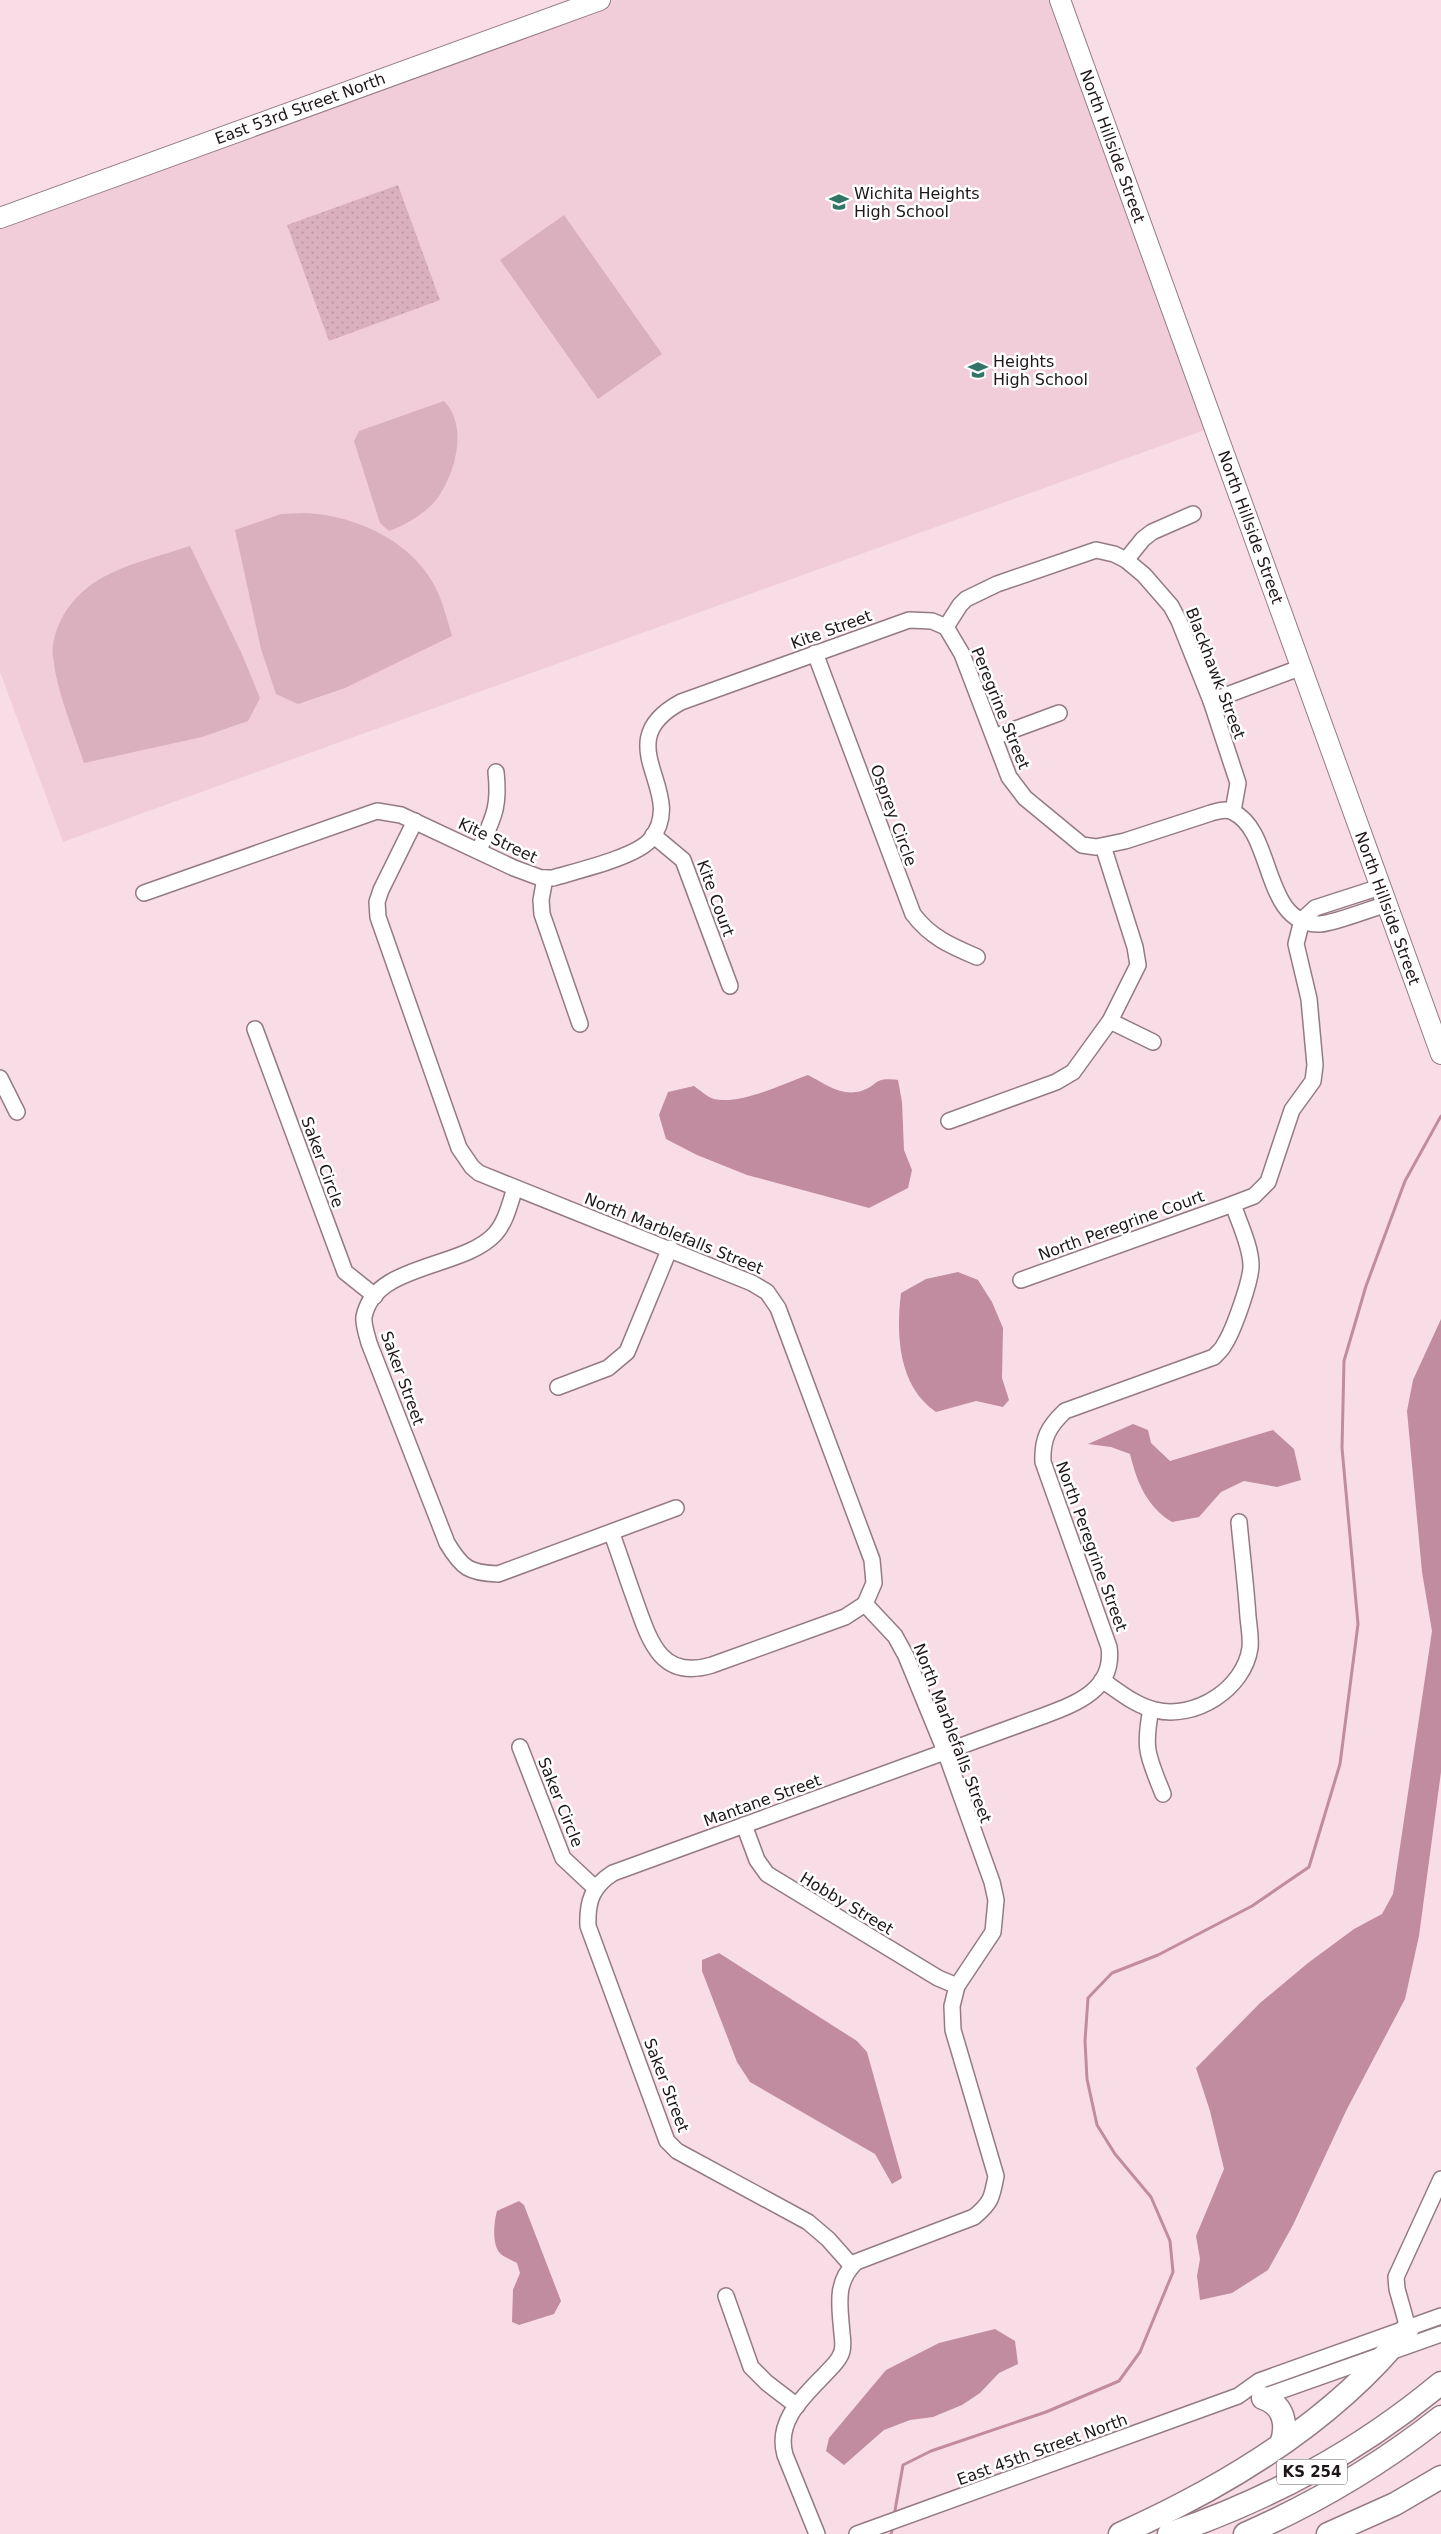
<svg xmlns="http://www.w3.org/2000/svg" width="1441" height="2534" font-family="'DejaVu Sans',sans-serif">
<defs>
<pattern id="park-dots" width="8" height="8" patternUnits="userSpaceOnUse" patternTransform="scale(1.25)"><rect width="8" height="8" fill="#daafbe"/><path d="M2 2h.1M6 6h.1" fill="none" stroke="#bb96a3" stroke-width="1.8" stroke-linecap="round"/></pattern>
</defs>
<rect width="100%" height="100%" fill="#f9dde6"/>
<path fill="#f1cdd9" d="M603 0H1059L1216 426 63 842 0 672V219Z"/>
<g fill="#daafbe">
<path d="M564 215 662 354 598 399 500 260Z"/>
<path d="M444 401C468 426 456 470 439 496 427 513 407 524 389 531L380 523 354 441 359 431Z"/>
<path d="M305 513C358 515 418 544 439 595 444 608 448 622 452 636L345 688 298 704 276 694 261 649 235 530 281 514Z"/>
<path d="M190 546 241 652 260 698 248 721 202 737 84 763C73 729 57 693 53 657 51 645 56 630 61 620 87 570 140 563 190 546Z"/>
</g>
<path fill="url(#park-dots)" d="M398 185 440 300 329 341 287 225Z"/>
<g fill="#c18c9f">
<path d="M808 1075C824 1083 841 1097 861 1091 880 1085 872 1077 898 1080L902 1102 904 1150 912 1170 908 1188 869 1208 747 1175 697 1155 666 1139 659 1115 668 1092 694 1086C700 1090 707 1097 714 1099 740 1105 783 1084 808 1075Z"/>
<path d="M958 1272 978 1280 992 1302 1003 1328 1002 1378 1009 1400 1003 1407 976 1401 936 1412C898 1386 896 1334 901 1293L926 1279Z"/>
<path d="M1441 1319V1772L1419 1936 1405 1999 1346 2111 1293 2225 1268 2270 1232 2293 1200 2300 1197 2276 1200 2259 1196 2236 1224 2169 1210 2111 1196 2068 1260 2003 1308 1963 1354 1929 1382 1914 1393 1894 1432 1631 1422 1572 1407 1411 1413 1380Z"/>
<path d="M1133 1424 1148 1430 1151 1443 1170 1461 1273 1430 1294 1449 1301 1480 1277 1487 1244 1481 1221 1492 1199 1517 1172 1522C1146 1506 1137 1482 1130 1454L1111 1447 1088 1444Z"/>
<path d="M719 1953 857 2041 867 2052 902 2178 892 2184 875 2154 750 2082 737 2062 702 1971V1960Z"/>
<path d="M519 2201 524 2205 561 2301 554 2314 519 2325 512 2322 513 2290 520 2273 517 2263C512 2260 506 2258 502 2255 491 2247 494 2222 497 2211Z"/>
<path d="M995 2329 1015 2341 1018 2364 999 2373 980 2393 962 2405 933 2417 910 2420 884 2430 844 2465 826 2451 829 2438 886 2370 939 2343Z"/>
</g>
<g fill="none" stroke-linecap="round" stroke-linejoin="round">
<g stroke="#c18c9f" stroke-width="3">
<path d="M894 2516 903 2465 931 2451 1046 2412 1119 2381 1140 2352 1173 2272 1170 2241 1151 2197 1115 2154 1097 2125 1087 2079 1085 2041 1088 1998 1112 1973 1158 1955 1252 1906 1309 1867 1340 1764 1358 1624 1342 1448 1344 1361 1366 1286 1405 1181 1441 1116"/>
<path d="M891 2534 893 2527"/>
</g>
<defs>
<g id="minor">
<path d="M1126 560 1143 539 1152 532 1193 514"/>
<path d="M946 627 962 654 1009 777 1025 798 1082 845 1096 847 1125 841 1211 813C1218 811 1226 808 1233 812 1275 832 1262 926 1320 924 1335 923 1370 909 1387 904"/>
<path d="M946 627 960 605 966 599 997 584 1096 550 1114 554 1126 560 1144 575 1171 606 1179 621 1211 701 1238 783 1233 811"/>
<path d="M815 653 913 914C930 937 951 946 977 957"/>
<path d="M1211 701 1302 667"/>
<path d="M994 737 1059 713"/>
<path d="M415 821 381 890 377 902 378 917 459 1148 472 1167 479 1173 752 1283 767 1292 778 1308 872 1560 874 1583 865 1604 895 1636 906 1656 945 1751 992 1882 996 1900 993 1932 957 1986 952 2006 953 2030 996 2176C992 2198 991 2203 974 2217L856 2262C834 2283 840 2306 842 2334 843 2341 844 2350 840 2356 838 2361 832 2367 828 2371 806 2395 775 2419 785 2455L817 2534"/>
<path d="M653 835 683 860 730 986"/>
<path d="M479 850C493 818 500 808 496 772"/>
<path d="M545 878 541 900 542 914 580 1024"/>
<path d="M144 893 377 811 401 815 514 868 541 878H553C576 871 637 857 651 839 689 791 605 743 681 702L909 620 932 621 946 627"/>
<path d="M1302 920 1315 908 1380 887"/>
<path d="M1110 1021 1153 1042"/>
<path d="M255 1029 345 1272 375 1296"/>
<path d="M0 1078 17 1112"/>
<path d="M949 1121 1056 1082 1073 1072 1110 1021 1138 965 1135 947 1103 846"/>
<path d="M515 1188C510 1203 506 1222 495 1234 463 1269 374 1263 364 1317 363 1324 367 1335 369 1343L447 1543C462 1568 469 1573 498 1574L676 1508"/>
<path d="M1021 1280 1233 1204"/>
<path d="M558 1387 608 1368 627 1352 670 1248"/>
<path d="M612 1534C620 1556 627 1578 635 1600 649 1639 660 1681 712 1665L845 1617 865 1604"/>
<path d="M1102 1680C1118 1691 1136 1706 1155 1710 1195 1720 1244 1689 1250 1648 1251 1638 1249 1627 1248 1617 1246 1586 1242 1554 1239 1522"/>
<path d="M1151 1709C1143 1750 1148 1756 1163 1794"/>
<path d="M520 1747 563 1858 595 1888"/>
<path d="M744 1825 757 1860 767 1874 938 1978 957 1986"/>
<path d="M852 2266 828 2239 808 2222 677 2151 667 2141 588 1926C587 1902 592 1886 613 1873L1043 1716C1075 1704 1115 1690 1109 1647L1043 1462C1042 1439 1048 1427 1065 1411L1214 1357C1217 1353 1222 1350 1224 1345 1233 1332 1252 1279 1251 1264 1250 1244 1239 1223 1233 1204L1254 1196 1268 1182 1292 1110 1313 1081 1315 1065 1309 999 1296 944 1302 920"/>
<path d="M726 2296 751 2367 767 2383 797 2406"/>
<path d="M1408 2328 1397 2289 1396 2277 1441 2179"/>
<path d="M1260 2398 1441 2334"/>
<path d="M857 2534 1238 2396 1259 2381 1441 2316"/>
</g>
<g id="major">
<path d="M1060 0 1441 1054"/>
<path d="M0 218 600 0"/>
</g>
<g id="highway">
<path d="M1263 2398C1284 2405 1288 2425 1281 2444"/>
<path d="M1120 2534C1227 2486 1335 2421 1408 2328"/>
<path d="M1169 2534C1270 2499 1358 2452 1441 2383"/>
<path d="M1245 2534C1316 2503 1380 2465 1441 2417"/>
<path d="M1328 2534 1395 2504 1441 2477"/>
</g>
</defs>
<use href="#minor" stroke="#947b83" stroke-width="18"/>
<use href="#major" stroke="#947b83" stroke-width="22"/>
<use href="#highway" stroke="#947b83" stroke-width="25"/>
<use href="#minor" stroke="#fff" stroke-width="15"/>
<use href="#major" stroke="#fff" stroke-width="20"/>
<use href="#highway" stroke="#fff" stroke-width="22"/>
</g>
<defs>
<symbol id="school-bare" viewBox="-9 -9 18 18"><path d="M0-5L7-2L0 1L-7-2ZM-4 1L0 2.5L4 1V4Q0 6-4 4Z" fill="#327566" stroke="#fff" stroke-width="2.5" paint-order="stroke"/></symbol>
</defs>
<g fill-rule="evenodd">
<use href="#school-bare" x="825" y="188" width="28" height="28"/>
<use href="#school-bare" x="964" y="356" width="28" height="28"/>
</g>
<g text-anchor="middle" stroke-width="5" stroke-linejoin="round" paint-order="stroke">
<rect fill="#fff" stroke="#625c5e" stroke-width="1" x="1277" y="2459.5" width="70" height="25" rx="4"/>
<g font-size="15" font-weight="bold" fill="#1f1619">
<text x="1312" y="2477">KS 254</text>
</g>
<g font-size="16" fill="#1f1619" stroke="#fff">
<text transform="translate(300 108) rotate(-20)" y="6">East 53rd Street North</text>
<text transform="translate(1113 146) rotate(70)" y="6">North Hillside Street</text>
<text transform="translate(1251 527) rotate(70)" y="6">North Hillside Street</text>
<text transform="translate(831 629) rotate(-20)" y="6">Kite Street</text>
<text transform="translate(1216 673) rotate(69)" y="6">Blackhawk Street</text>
<text transform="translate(1001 708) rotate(68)" y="6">Peregrine Street</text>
<text transform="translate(894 815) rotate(70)" y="6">Osprey Circle</text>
<text transform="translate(498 840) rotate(25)" y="6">Kite Street</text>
<text transform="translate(716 898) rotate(70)" y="6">Kite Court</text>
<text transform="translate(1388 908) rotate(70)" y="6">North Hillside Street</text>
<text transform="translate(323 1162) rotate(70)" y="6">Saker Circle</text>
<text transform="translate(1121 1225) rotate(-20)" y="6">North Peregrine Court</text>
<text transform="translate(674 1233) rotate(22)" y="6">North Marblefalls Street</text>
<text transform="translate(403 1378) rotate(70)" y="6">Saker Street</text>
<text transform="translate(1092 1546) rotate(70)" y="6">North Peregrine Street</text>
<text transform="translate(953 1733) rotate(69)" y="6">North Marblefalls Street</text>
<text transform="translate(762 1800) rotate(-20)" y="6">Mantane Street</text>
<text transform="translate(561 1802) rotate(68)" y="6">Saker Circle</text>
<text transform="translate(847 1903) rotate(31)" y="6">Hobby Street</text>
<text transform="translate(667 2085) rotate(69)" y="6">Saker Street</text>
<text transform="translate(1042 2449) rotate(-20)" y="6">East 45th Street North</text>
</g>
<g font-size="16" fill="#1f1619" stroke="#fff" text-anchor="start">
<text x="854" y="199">Wichita Heights<tspan x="854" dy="18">High School</tspan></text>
<text x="993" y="367">Heights<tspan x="993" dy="18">High School</tspan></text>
</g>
</g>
</svg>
